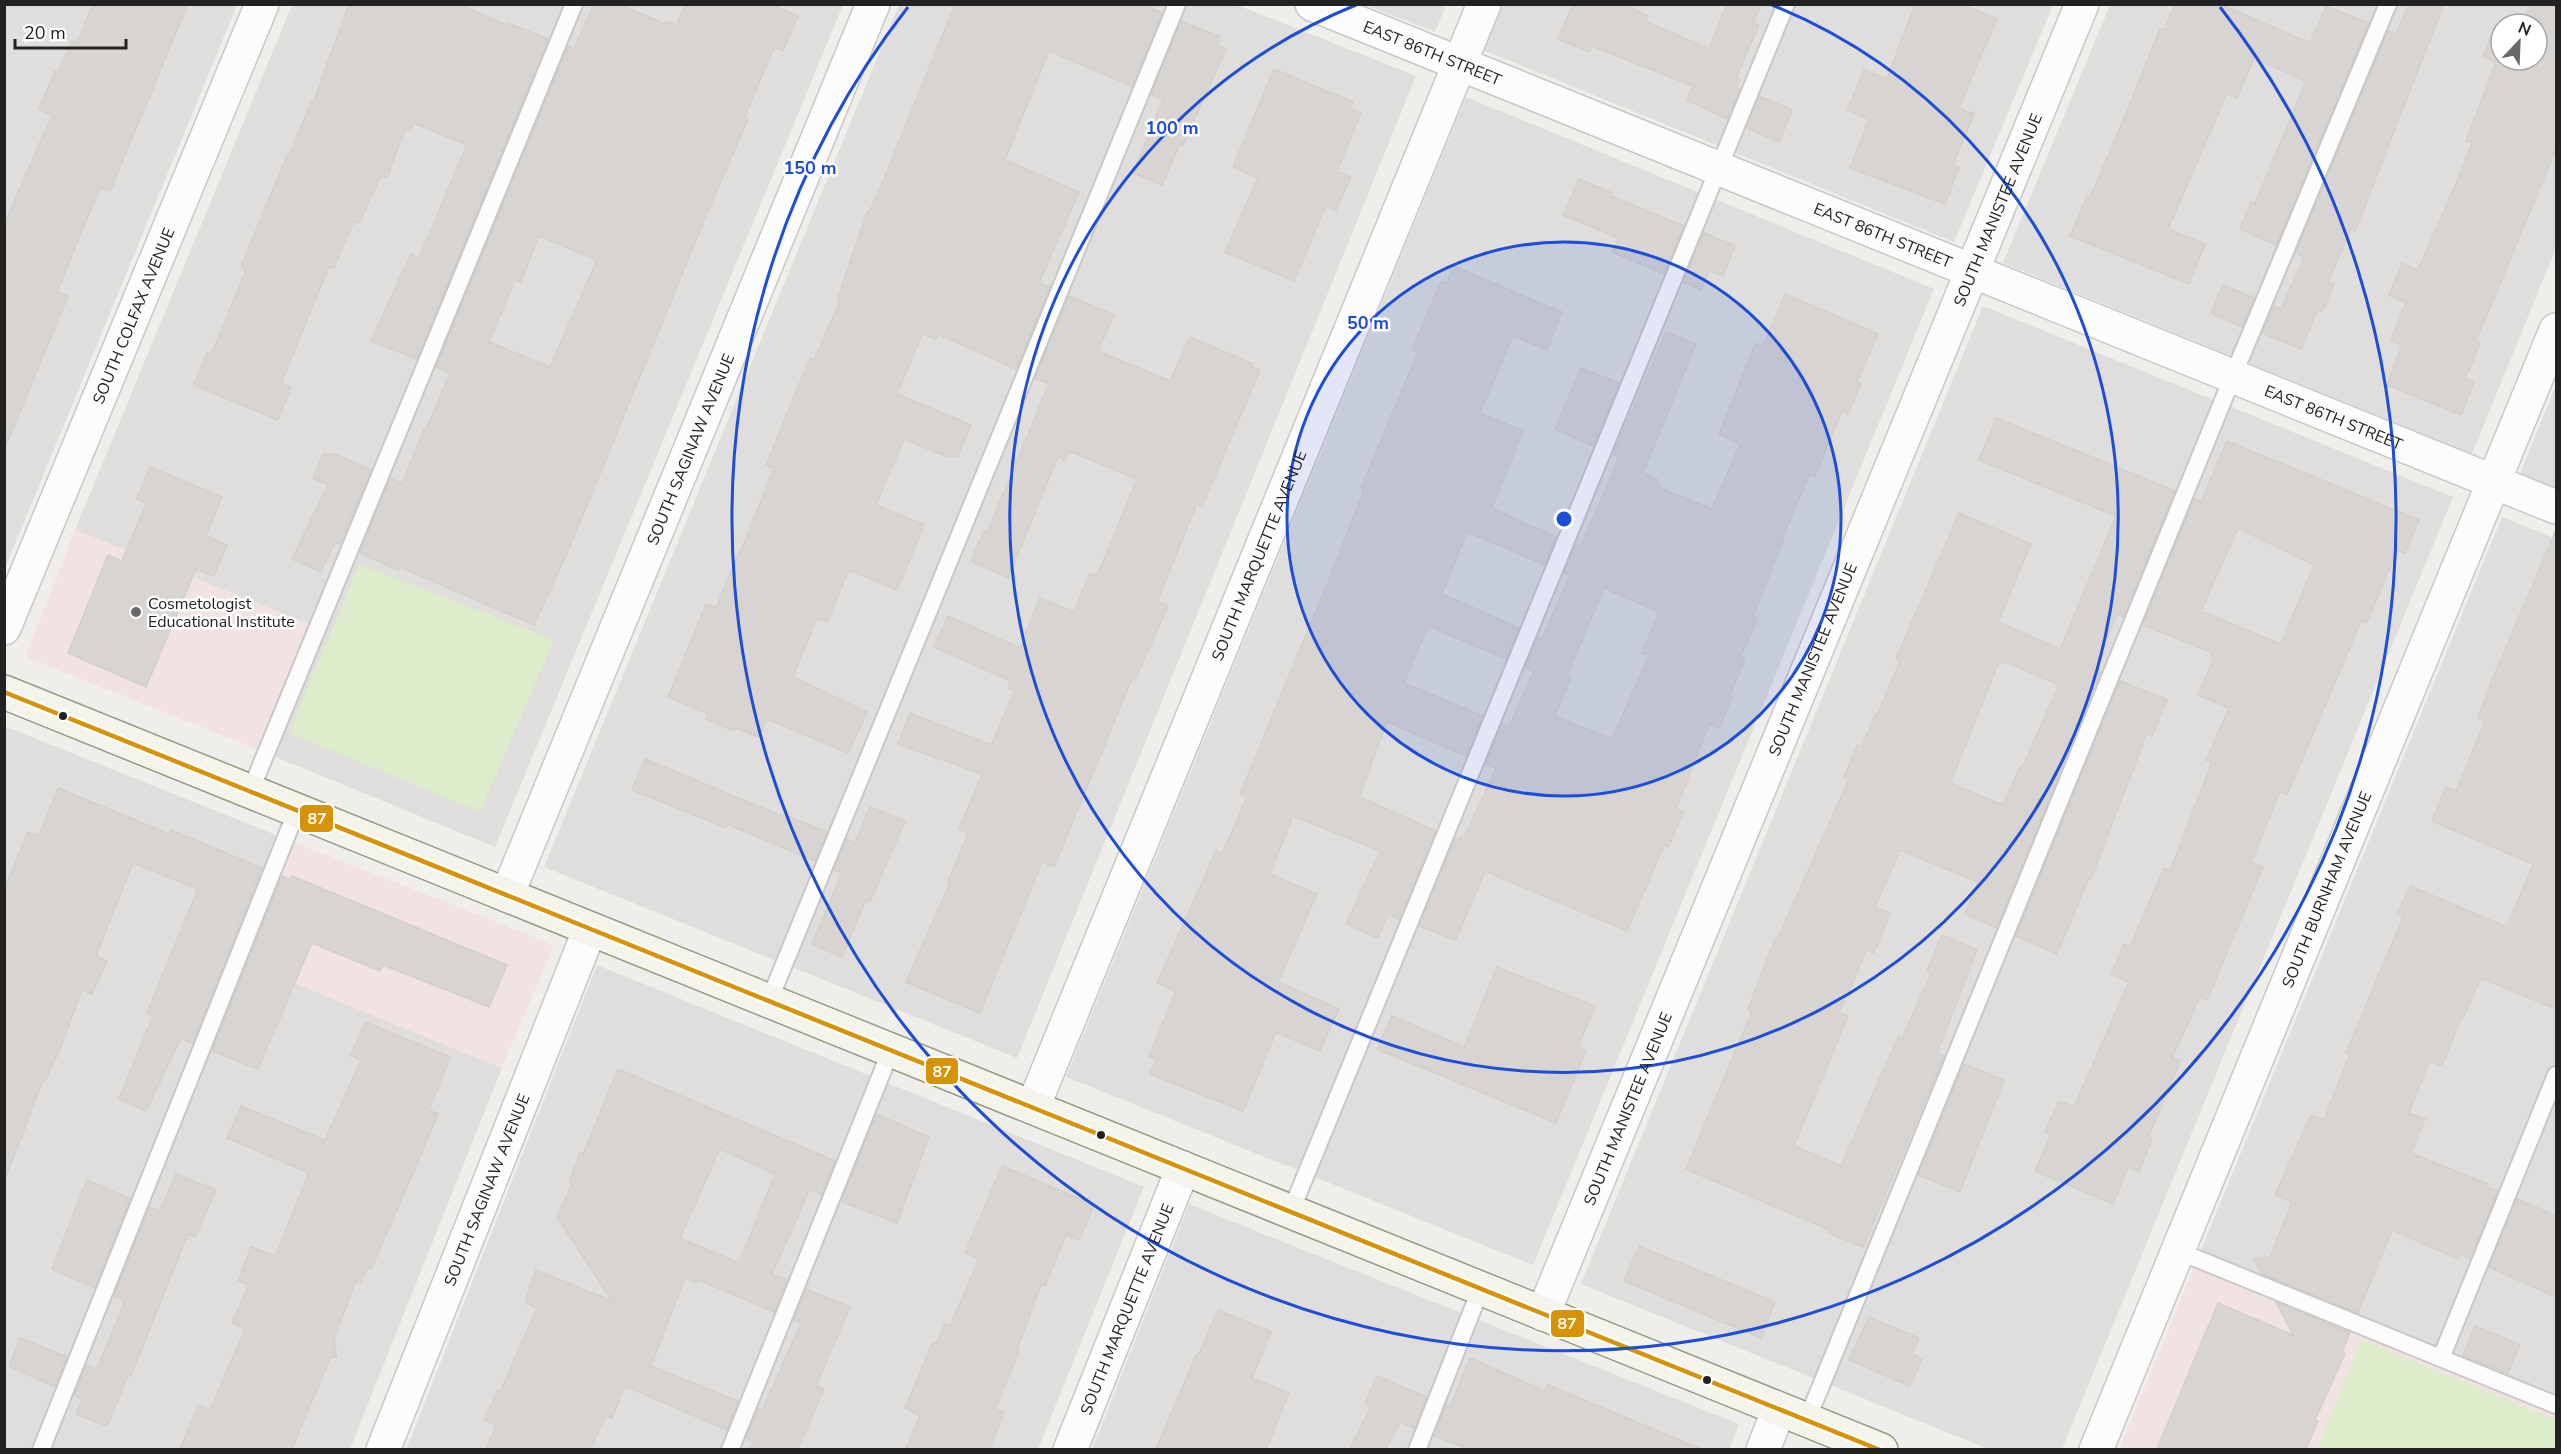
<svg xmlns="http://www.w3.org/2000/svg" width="2561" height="1454" font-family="'Nunito Sans',sans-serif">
<rect width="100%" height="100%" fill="#f0eeeb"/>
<g fill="#dfdedc" fill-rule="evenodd">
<path d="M5 5H237L5 568Z"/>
<path d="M292 5H843L495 847 266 753 318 628 75 530Z"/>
<path d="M899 5H1237L1416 76 1017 1058 544 867Z"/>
<path d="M1366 5H1446L1435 32Z"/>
<path d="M1502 5H2053L1954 242 1483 50Z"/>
<path d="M2110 5H2556V248L2472 454 2003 263ZM2501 24H2537V60H2501Z"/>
<path d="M1466 97 1934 289 1533 1265 1066 1077Z"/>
<path d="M1983 306 2453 497 2062 1449H1988L1581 1284Z"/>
<path d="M2556 385V489L2520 474Z"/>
<path d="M2502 517 2556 539V1405L2197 1260Z"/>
<path d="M4 726 286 839 238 960 502 1068 350 1449H5Z"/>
<path d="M597 965 1144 1187 1038 1449 406 1450Z"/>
<path d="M1189 1204 1739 1424 1729 1450H1092Z"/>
</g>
<g fill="#f1e3e1">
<path d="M75 530 318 628 266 753 25 657Z"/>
<path d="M286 839 554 945 502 1068 238 960Z"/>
<path d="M2197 1260 2556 1405V1449L2119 1450Z"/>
</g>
<g fill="#ddeccb">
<path d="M359 564 554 640 480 812 289 733Z"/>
<path d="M2362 1340 2556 1420V1449H2317Z"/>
</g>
<g fill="#d7d4d2" stroke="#d3d0cc" stroke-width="1.5" fill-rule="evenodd">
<path d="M93 4H188L110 191 100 187 57 292 68 296 4 450V225L52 115 39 109 55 71 58 73 72 41 77 43Z"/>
<path d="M349 4H459L506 25 508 23 548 39 417 359 371 341 411 254 419 258 467 145 414 123 410 131 405 129 387 178 381 176 359 223 354 221 334 268 329 267 281 383 291 387 278 420 194 385 207 353 211 355 246 270 241 267 287 155 289 156 311 102 313 103Z"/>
<path d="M594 4H619L665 24 666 21 677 25 685 4H770L798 16 783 51 774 47 745 117 748 119 708 211 569 549 534 625 400 567 398 570 360 553 390 478 402 484 424 429 426 430 450 373 436 367 568 47 574 49ZM539 236 597 260 550 367 489 342 515 280 521 282Z"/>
<path d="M955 4H1141L1162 13 1132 86 1049 51 1021 120 1005 160 1079 192 1039 283 1050 287 1016 369 938 334 936 339 922 334 897 394 971 425 958 456H946L904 439 876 505 924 525 897 590 849 570 827 622 817 618 793 677 867 712 848 753 767 719 759 737 735 728 734 731 706 719 708 714 668 697 706 604 716 608 739 552 740 553 774 468 766 465 810 358 814 360 840 301 837 300 868 210 870 211 893 157Z"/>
<path d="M1573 4H1622L1648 16 1645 21 1709 49 1727 4H1761L1753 23 1759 25 1736 78 1740 79 1736 87 1740 89 1727 119 1687 100 1693 86 1592 46 1589 52 1558 39Z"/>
<path d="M1915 4H1961L1997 19 1959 108 1974 114 1953 165 1959 167 1945 204 1850 168 1869 119 1847 110 1864 70 1887 79Z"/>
<path d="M2175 4H2220L2310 43 2326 6 2369 23 2276 245 2240 229 2251 202 2255 204 2306 81 2254 58 2237 98 2227 94 2168 229 2205 244 2189 284 2070 236 2087 196 2090 198 2115 140 2160 29 2164 30Z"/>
<path d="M2409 4H2444L2355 231 2351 229 2328 282 2334 284 2322 312 2317 311 2301 349 2262 333 2274 306 2281 309 2304 257 2295 253 2388 31 2396 34Z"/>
<path d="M2531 4H2556V149L2476 341 2480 343 2465 379 2474 382 2461 415 2387 385 2402 345 2391 340 2406 303 2389 295 2402 263 2418 270 2457 181 2472 143 2466 141 2496 62 2483 56 2496 25 2501 27V60H2537V24H2522Z"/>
<path d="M1181 21 1220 37 1217 45 1226 49 1183 145 1180 144 1162 185 1133 173 1163 100 1151 94Z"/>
<path d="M1274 69 1353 102 1350 109 1361 113 1337 171 1351 177 1336 210 1326 206 1294 281 1225 252 1258 178 1233 167Z"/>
<path d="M1759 96 1792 110 1779 142 1747 128Z"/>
<path d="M1579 179 1612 193 1611 196 1684 226 1664 274 1612 252 1618 238 1563 215Z"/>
<path d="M1704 233 1735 246 1723 276 1709 271 1701 290 1683 282Z"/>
<path d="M1453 266 1562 312 1547 350 1513 336 1480 413 1523 431 1492 508 1556 537 1545 565 1467 532 1442 594 1519 628 1506 659 1428 626 1404 683 1483 716 1466 756 1387 722 1359 797 1436 831 1400 919 1388 914 1378 938 1346 924 1380 851 1293 816 1270 874 1317 894 1278 982 1339 1009 1320 1051 1276 1032 1243 1111 1150 1074 1157 1059 1149 1057 1176 991 1157 983 1216 851 1222 854 1247 797 1240 794 1331 575 1363 492 1361 488 1418 352 1412 350 1441 281 1447 283Z"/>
<path d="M2223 285 2254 298 2242 327 2211 313Z"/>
<path d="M1785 294 1878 334 1857 382 1861 384 1848 414 1842 411 1815 476 1810 474 1782 538H1784L1753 616 1758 618 1741 656 1745 658 1730 696 1732 697 1719 728 1709 724 1676 809 1684 812 1668 847 1664 845 1627 931 1485 871 1456 940 1419 926 1455 839 1459 841 1461 837 1464 838 1496 768 1486 764 1502 724 1509 727 1534 671 1525 667 1538 637 1542 639 1570 575 1564 573 1575 545 1580 547 1582 544 1619 458 1613 455 1666 332 1696 344 1643 473 1657 479 1656 482 1661 485 1660 488 1712 509 1740 444 1719 434 1755 344H1764ZM1604 588 1659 612 1642 653 1649 655 1612 739 1555 716 1571 677 1567 676Z"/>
<path d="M1069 296 1114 315 1098 351 1170 381 1190 337 1253 364 1252 367 1260 370 1202 507 1197 504 1157 602 1168 606 1135 680 1132 679 1054 867 1042 862 980 1013 906 982 950 883 948 882 968 833 959 829 982 774 898 744 910 713 991 745 1015 691 1008 688 1011 681 934 647 948 616 1020 648 1040 598 1074 612 1090 573 1097 576 1137 479 1069 451 1065 460 1058 457 1008 578 971 561 984 531 987 533 1049 384 1035 378Z"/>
<path d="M1581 368 1619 383 1593 446 1555 429Z"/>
<path d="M1996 418 2175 491 2123 617 2117 614 2093 670 2100 673 1997 928 1965 914 1978 882 1900 850 1875 907 1890 913 1874 953 1867 950 1839 1013 1848 1016 1794 1146 1841 1166 1898 1037 1902 1039 1931 973 1927 971 1942 935 1977 950 1937 1053 1944 1056 1863 1247 1828 1233 1830 1230 1686 1169 1751 1014V1010L1748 1009 1776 937 1778 938 1849 779 1844 777 1857 745 1862 747 1875 715 1877 716 1900 661 1896 659 1959 513 2031 544 1998 622 2060 649 2116 516 1979 460ZM2004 661 2059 685 2022 768 2020 767 2003 805 1950 783 1999 662 2003 664Z"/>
<path d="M2227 441 2419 520 2405 553 2397 550 2367 623 2361 621 2287 795 2280 791 2251 862 2263 867 2207 1000 2200 997 2172 1058 2180 1061 2148 1138 2152 1139 2139 1172 2128 1167 2113 1204 2035 1171 2051 1134 2045 1132 2059 1101 2074 1107 2129 982 2111 974 2124 944 2130 947 2164 868 2170 871 2212 762 2206 760 2229 708 2198 695 2214 658 2211 657 2213 653 2143 625 2194 499 2201 502ZM2238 528 2314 565 2281 644 2201 611Z"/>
<path d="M323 454H335L371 470 340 544 335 542 321 572 292 559 328 485 313 478Z"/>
<path d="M150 467 222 497 206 536 227 545 214 576 196 569 146 687 68 653 108 555 122 561 146 503 137 499Z"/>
<path d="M2556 530V1009L2481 978 2463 1018 2461 1017 2442 1066 2429 1061 2409 1113 2425 1119 2411 1153 2488 1184 2487 1187 2498 1191 2470 1259 2460 1254 2458 1259 2392 1230 2358 1313 2262 1274 2254 1259 2270 1257 2292 1202 2275 1195 2311 1115 2324 1120 2350 1054 2346 1053 2403 917 2397 914 2410 886 2507 927 2533 864 2432 821 2446 787 2456 791 2485 721 2478 718 2492 680Z"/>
<path d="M2120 681 2167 700 2152 736 2147 733 2091 879 2089 878 2057 954 2016 936Z"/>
<path d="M645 759 782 816 783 814 827 832 815 861 727 824 726 828 632 790Z"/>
<path d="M58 788 169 834 171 830 262 868 193 1043 181 1038 146 1111 119 1099 153 1016 147 1013 198 889 133 863 96 956 107 961 92 994 82 990 60 1049 45 1081 43 1080 7 1174 4 1173V890L28 832 39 836Z"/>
<path d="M870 807 905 821 870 902 866 900 842 957 812 944 842 873 834 870 846 839 855 843Z"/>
<path d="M282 876 290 880 292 876 507 965 489 1007 383 965 380 971 312 943 258 1069 212 1051Z"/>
<path d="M1497 967 1595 1006 1578 1047 1586 1050 1556 1123 1377 1049 1392 1016 1464 1047Z"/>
<path d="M365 1022 450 1057 429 1110 438 1114 417 1164 371 1269 367 1267 361 1283 356 1281 334 1339 337 1357 330 1358 292 1449H180L198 1405 210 1410 245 1329 232 1323 249 1285 238 1281 251 1247 275 1256 309 1173 227 1138 241 1106 325 1140 361 1060 351 1056Z"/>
<path d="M1964 1064 2004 1080 1960 1192 1918 1175Z"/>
<path d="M618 1069 835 1161 822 1194 810 1189 772 1274 787 1280 774 1312 699 1280 697 1283 685 1278 651 1366 738 1401 727 1430 625 1386 612 1418 606 1415 591 1449H486L496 1425 484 1420 497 1391 500 1392 537 1308 527 1304 528 1302 525 1300 536 1270 612 1301 557 1217 572 1184 569 1182 580 1153 583 1154ZM720 1149 775 1174 739 1263 680 1238Z"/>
<path d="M876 1114 929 1137 897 1223 841 1201Z"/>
<path d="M1002 1166 1094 1205 1079 1240 1066 1235 1045 1286 1041 1285 1017 1350 1019 1351 995 1409 1004 1413 989 1449H906L920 1416 905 1408 933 1342 936 1344 945 1324 950 1326 979 1259 965 1253Z"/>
<path d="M176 1174 216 1190 195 1237 188 1234 131 1376 128 1375 107 1426 76 1414 82 1399 74 1395 86 1365 97 1369 125 1301 114 1296 149 1207 160 1211Z"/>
<path d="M87 1180 130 1199 95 1288 52 1269Z"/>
<path d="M2517 1199 2556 1216V1297L2489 1267Z"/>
<path d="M1639 1246 1775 1302 1761 1338 1624 1281Z"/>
<path d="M806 1289 850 1307 816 1386 824 1389 798 1449H750L754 1441 746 1438 758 1409 762 1411 801 1323 794 1320Z"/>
<path d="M2276 1302 2350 1333 2342 1352 2345 1354 2315 1420 2318 1421 2306 1449H2157L2218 1303 2293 1335Z"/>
<path d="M1218 1310 1271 1332 1252 1378 1289 1393 1266 1449H1156L1196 1355 1198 1356Z"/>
<path d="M1869 1317 1919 1338 1912 1354 1922 1359 1910 1386 1849 1360Z"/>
<path d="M2475 1326 2520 1345 2508 1373 2463 1356Z"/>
<path d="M20 1338 67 1357 55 1387 9 1366Z"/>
<path d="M1470 1358 1545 1391 1548 1385 1701 1449H1469L1434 1436 1446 1405 1450 1407Z"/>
<path d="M1377 1376 1427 1397 1415 1428 1400 1422 1386 1449H1350L1371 1406 1365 1403Z"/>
</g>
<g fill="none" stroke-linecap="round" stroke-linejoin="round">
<defs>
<g id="lane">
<path d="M250 792 574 4"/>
<path d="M769 1001 1177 4"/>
<path d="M1291 1211 1786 4"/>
<path d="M2178 1251 2556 1405"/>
<path d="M2441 1358 2556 1075"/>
<path d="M1807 1420 2233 376 2388 4"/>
<path d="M41 1450 297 810"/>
<path d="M730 1450 891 1050"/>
<path d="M1417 1450 1481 1288"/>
</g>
<g id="street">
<path id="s1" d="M1312 4 2556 507"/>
<path id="s2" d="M4 628 262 4"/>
<path id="s3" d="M507 895 873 4"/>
<path id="s4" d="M1033 1107 1484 4"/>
<path id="s5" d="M1543 1314 2082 4"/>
<path id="s6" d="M383 1450 590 929"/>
<path id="s7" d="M1070 1450 1183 1168"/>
<path d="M1763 1450 1779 1409"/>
<path id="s8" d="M2096 1450 2556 330"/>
</g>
<path id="secondary" d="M4 692 1881 1450"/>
</defs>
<use href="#lane" stroke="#c9c8c7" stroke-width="20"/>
<use href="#street" stroke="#c9c8c7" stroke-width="36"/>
<use href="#secondary" stroke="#999a82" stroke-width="36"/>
<use href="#lane" stroke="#fdfcfc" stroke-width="16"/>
<use href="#street" stroke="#fdfcfc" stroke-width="33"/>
<use href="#secondary" stroke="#f4f4ed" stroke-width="33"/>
<defs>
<path id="bus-1" d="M4 692 1880 1450"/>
</defs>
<use href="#bus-1" stroke="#fff" stroke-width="9"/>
<use href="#bus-1" stroke="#d79205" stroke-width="4.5"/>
</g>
<circle cx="1564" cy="519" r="277" fill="#1d4ed8" fill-opacity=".12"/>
<g fill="none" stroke="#1d4ed8" stroke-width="3">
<circle cx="1564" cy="519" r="277"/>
<path d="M1772 5A554 554 0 1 1 1356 5"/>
<path d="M2220 7A832 832 0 1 1 908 7"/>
</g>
<circle fill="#6a6968" stroke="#fff" stroke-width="2" cx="136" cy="612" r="6"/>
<g fill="#222" stroke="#fff" stroke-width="2">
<circle cx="63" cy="716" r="5"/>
<circle cx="1101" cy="1135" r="5"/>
<circle cx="1707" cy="1380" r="5"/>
</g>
<g text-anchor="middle" stroke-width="5" stroke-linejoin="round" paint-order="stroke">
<g font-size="16" fill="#222" stroke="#fff">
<text dy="6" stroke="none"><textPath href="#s1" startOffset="130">EAST 86TH STREET</textPath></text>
<text dy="6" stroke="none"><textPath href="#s5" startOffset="1194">SOUTH MANISTEE AVENUE</textPath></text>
<text dy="6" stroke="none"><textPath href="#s1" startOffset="616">EAST 86TH STREET</textPath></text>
<text dy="6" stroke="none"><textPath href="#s2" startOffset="338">SOUTH COLFAX AVENUE</textPath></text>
<text dy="6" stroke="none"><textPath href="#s1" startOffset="1102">EAST 86TH STREET</textPath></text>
<text dy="6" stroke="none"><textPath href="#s3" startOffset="482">SOUTH SAGINAW AVENUE</textPath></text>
<text dy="6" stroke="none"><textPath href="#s4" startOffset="596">SOUTH MARQUETTE AVENUE</textPath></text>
<text dy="6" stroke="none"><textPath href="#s5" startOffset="708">SOUTH MANISTEE AVENUE</textPath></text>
<text dy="6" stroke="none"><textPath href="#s8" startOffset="606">SOUTH BURNHAM AVENUE</textPath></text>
<text dy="6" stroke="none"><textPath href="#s5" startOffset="222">SOUTH MANISTEE AVENUE</textPath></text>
<text dy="6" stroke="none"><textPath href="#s6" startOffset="280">SOUTH SAGINAW AVENUE</textPath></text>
<text dy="6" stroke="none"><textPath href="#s7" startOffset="152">SOUTH MARQUETTE AVENUE</textPath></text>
</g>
<g font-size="16" fill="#222" stroke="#fff" text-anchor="start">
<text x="148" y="609">Cosmetologist<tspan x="148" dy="18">Educational Institute</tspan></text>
</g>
</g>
<circle cx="1564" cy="519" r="9" fill="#1d4ed8" stroke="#fff" stroke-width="3"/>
<g font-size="18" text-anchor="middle" font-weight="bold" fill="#1d4ed8" stroke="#fff" stroke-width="5" stroke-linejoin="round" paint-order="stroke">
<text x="1172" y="134">100 m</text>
<text x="810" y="174">150 m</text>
<text x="1368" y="329">50 m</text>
</g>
<g stroke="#fff" stroke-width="2">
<rect x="299" y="804" width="35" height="29" rx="6" fill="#d79205"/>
<rect x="925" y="1057" width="34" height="28" rx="6" fill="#d79205"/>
<rect x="1550" y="1309" width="35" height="29" rx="6" fill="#d79205"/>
</g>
<g font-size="16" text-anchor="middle" font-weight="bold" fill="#fff">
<text x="317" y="824">87</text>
<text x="942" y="1077">87</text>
<text x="1567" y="1329">87</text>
</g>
<rect width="2561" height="1454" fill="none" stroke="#222222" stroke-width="12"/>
<g transform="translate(2519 42) rotate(23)"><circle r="28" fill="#ffffff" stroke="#a7a7a7" stroke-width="1.5"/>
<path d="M0-4.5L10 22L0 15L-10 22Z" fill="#6a6968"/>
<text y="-9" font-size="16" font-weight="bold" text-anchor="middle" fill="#222222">N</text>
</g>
<path d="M15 39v9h111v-9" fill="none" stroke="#222222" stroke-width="3"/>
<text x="24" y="39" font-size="18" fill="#222222" stroke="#ffffff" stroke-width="4.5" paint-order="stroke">20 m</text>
</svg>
